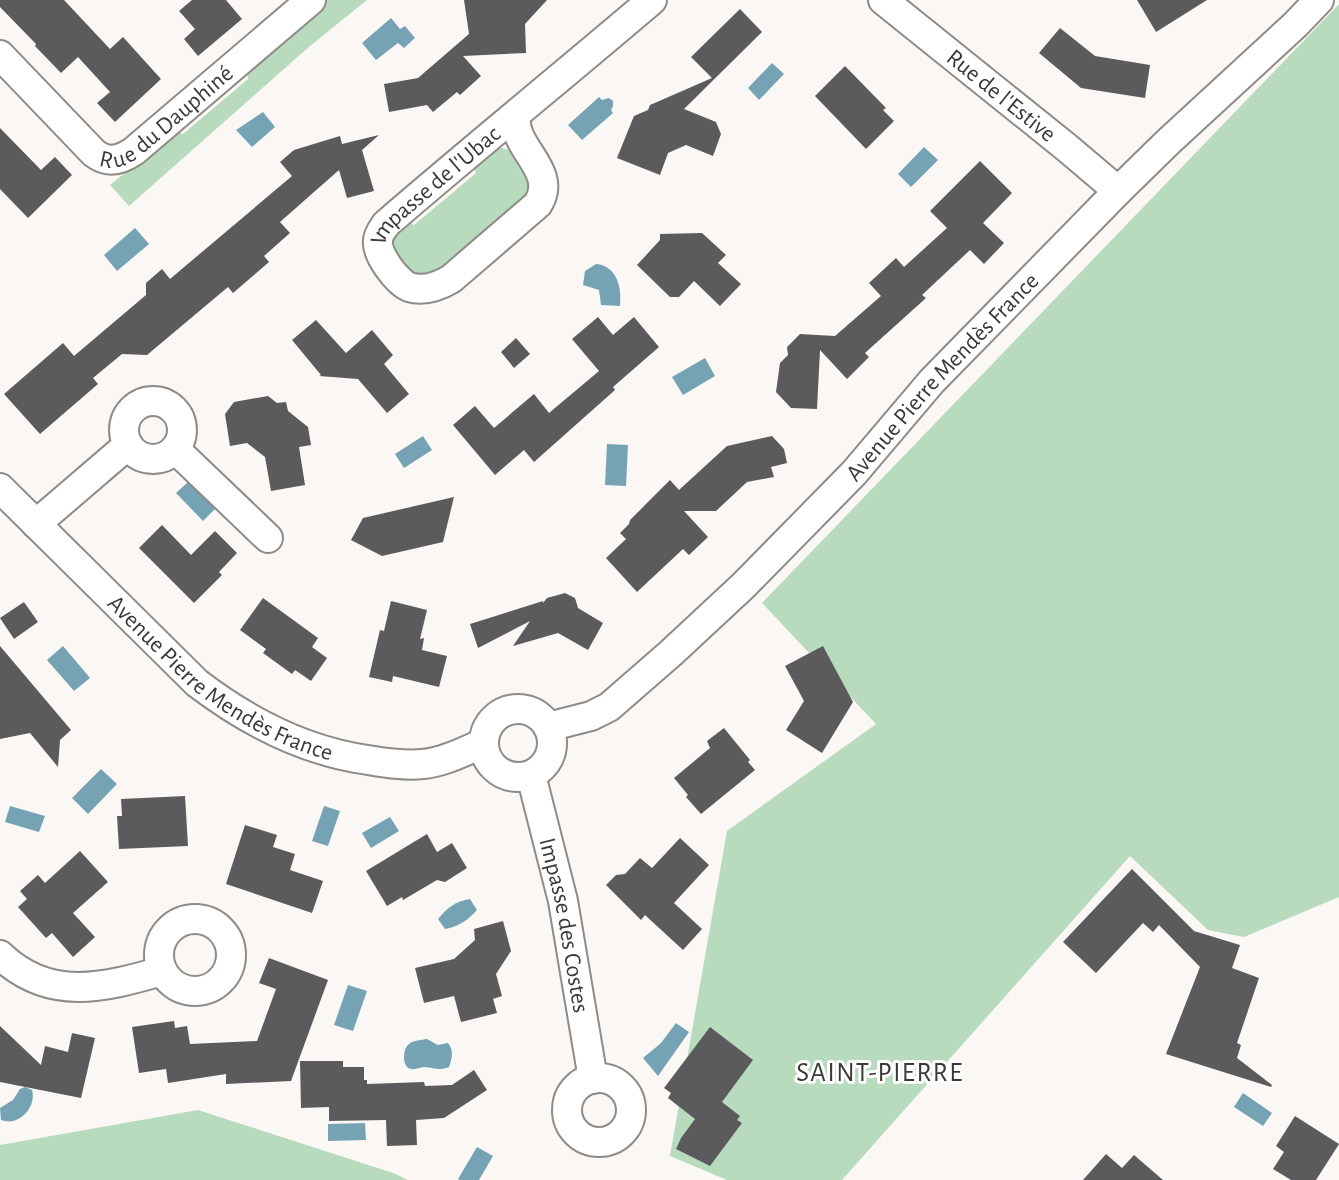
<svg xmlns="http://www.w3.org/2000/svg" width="1339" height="1180" font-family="'Alegreya Sans',sans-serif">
<rect width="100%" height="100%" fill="#faf7f4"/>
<g fill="#b9dbbd">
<path d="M327 0H367L310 46 129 206 110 185 175 131 183 134 248 79 246 68Z"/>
<path d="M1339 4V897L1244 937 1208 930 1130 856 842 1180H727L670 1156 727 831 876 724 762 603Z"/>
<path d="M502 148 518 153 532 175 526 200 439 273 418 276 407 271 394 252 393 239 398 227 406 220 414 225 476 173 472 162 489 150Z"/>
<path d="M198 1110 396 1174 408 1180H0V1145Z"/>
</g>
<g fill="#75a3b4">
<path d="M391 18 400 29 405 26 415 38 404 48 398 43 376 60 362 43Z"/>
<path d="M772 63 784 74 759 100 748 88Z"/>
<path d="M599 97 602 100 609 98 613 101V106L611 110 613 113 582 140 568 125Z"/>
<path d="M263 112 275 127 252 147 236 130Z"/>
<path d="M924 147 938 160 911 187 898 174Z"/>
<path d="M135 228 149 244 117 271 104 255Z"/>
<path d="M596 264C617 266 622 287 620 306L601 305 599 290 583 285 585 271Z"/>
<path d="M705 358 715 376 683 395 672 377Z"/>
<path d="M423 436 432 450 404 468 395 454Z"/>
<path d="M607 444 628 445 626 486 605 485Z"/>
<path d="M188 482 215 509 203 521 176 493Z"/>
<path d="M63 646 90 678 74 691 47 660Z"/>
<path d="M101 769 117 784 88 814 72 798Z"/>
<path d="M10 806 45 816 39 832 5 822Z"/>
<path d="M324 806 340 811 328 846 312 841Z"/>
<path d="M390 817 399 831 371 848 362 833Z"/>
<path d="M470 899 477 910C468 920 458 927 445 929L438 919C447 908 456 901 470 899Z"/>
<path d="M348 985 367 991 353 1031 334 1025Z"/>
<path d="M676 1023 689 1032 658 1076 643 1058 661 1043Z"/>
<path d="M427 1039 438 1045 448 1043C454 1050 452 1059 449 1067 439 1071 435 1068 425 1067 421 1067 415 1070 411 1069 401 1067 403 1048 409 1044 413 1040 422 1040 427 1039Z"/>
<path d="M25 1087 32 1090C37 1107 19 1127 1 1120L0 1108 13 1100 20 1089Z"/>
<path d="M1243 1093 1272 1113 1263 1126 1234 1107Z"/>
<path d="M365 1123 366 1140 328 1141V1124Z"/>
<path d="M477 1147 493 1156 479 1180H460L458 1179Z"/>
</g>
<g fill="#5b5b5e">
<path d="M0 0H64L110 49 123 37 161 79 115 122 97 103 110 92 78 57 61 73 35 46 36 44 0 7Z"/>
<path d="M192 0H226L242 19 198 56 184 39 195 29 179 11Z"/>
<path d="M464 0H547L525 24 526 53 463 56 481 76 460 95 457 92 433 112 427 105 389 112 384 84 418 78 469 34Z"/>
<path d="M1137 0H1207L1156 32Z"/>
<path d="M740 9 762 32 684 109 716 122 721 134 713 156 686 145 668 153 660 175 617 158 634 116 648 110 650 105 712 78 691 57Z"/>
<path d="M1060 28 1095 56 1150 65 1145 98 1081 88 1039 53Z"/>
<path d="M845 66 886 108 883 110 894 121 866 149 815 96Z"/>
<path d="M0 128 41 170 55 157 72 175 28 218 0 189Z"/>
<path d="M379 135 362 150 374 191 347 198 339 170 280 222 290 233 264 256 269 262 233 293 228 287 147 355 122 354 93 378 98 384 40 434 4 394 63 343 74 356 146 295V283L162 269 170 279 292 176 280 162 294 150 340 136 342 144Z"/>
<path d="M980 161 1012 193 983 223 1004 243 984 264 970 250 922 295 926 298 865 353 869 357 847 379 820 350 817 409 791 408 776 392 780 363 788 355 787 347 800 334 835 336 881 296 869 283 896 258 904 267 947 228 930 211Z"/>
<path d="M702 233 726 255 718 263 741 284 720 306 694 281 679 297H670L637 265 660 240V234Z"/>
<path d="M598 317 613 335 634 317 659 347 613 387 615 390 534 462 524 450 495 475 453 425 475 406 494 428 534 394 549 413 599 371 572 339Z"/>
<path d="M316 320 346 353 372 330 393 355 384 364 409 394 387 413 358 379 319 376 321 375 292 340Z"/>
<path d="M516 338 530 354 514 368 501 352Z"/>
<path d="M268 396 277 403 286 402 288 411 308 427 311 445 299 447 305 485 271 491 265 457 247 443 230 446 225 414 234 402Z"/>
<path d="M772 436 784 449 787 463 771 467 774 477 747 482 716 511H684L708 537 689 555 683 549 637 592 606 558 626 539 620 533 629 524 630 520 670 480 679 490 727 446Z"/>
<path d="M454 497 443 542 382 556 351 540 363 518Z"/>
<path d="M162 525 191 555 215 531 237 553 219 572 222 575 194 603 139 548Z"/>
<path d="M565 593 575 598 578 608 603 623 588 650 558 633 513 646 530 621 478 648 470 624 543 601V603L547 598Z"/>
<path d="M263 598 318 638 312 647 327 658 311 681 295 670 292 674 263 653 266 649 240 630Z"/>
<path d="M391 601 427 610 420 639 424 638 422 650 447 656 439 687 393 676 392 682 369 677 380 630 384 631Z"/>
<path d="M24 602 38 622 14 639 0 618Z"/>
<path d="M0 646 71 730 60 740 58 767 30 733 0 739Z"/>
<path d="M823 646 853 702 822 753 786 730 804 701 785 666Z"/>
<path d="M724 728 750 760 748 762 755 770 701 814 686 797 688 795 674 778 710 748 707 741Z"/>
<path d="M185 796 188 846 119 849 117 816H122L121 799Z"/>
<path d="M245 825 277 835 273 847 295 854 290 870 323 881 312 913 226 884Z"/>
<path d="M427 834 437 852 452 843 467 868 445 882 437 880 403 900 402 897 387 906 366 871Z"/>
<path d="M680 838 709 865 674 903 702 929 683 950 645 915 641 920 606 885 616 875 625 874 640 858 652 868Z"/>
<path d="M80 851 108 882 73 913 95 937 73 957 52 933 46 938 18 907 27 899 20 891 38 875 45 883Z"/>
<path d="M1132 869 1194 931 1240 945 1232 968 1259 978 1237 1043 1241 1045 1237 1058 1272 1085 1271 1087 1166 1054 1200 967 1159 925 1153 932 1143 923 1096 973 1063 942Z"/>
<path d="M503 921 511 951 496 974 502 996 493 999 497 1013 461 1022 454 996 424 1003 415 968 454 959 475 940 474 929Z"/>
<path d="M269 958 328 980 291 1081 226 1084V1074L168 1083 166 1069 139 1073 132 1027 174 1021 175 1028 187 1026 190 1044 257 1041 276 989 259 983Z"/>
<path d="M0 1026 41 1065 45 1046 68 1052 72 1033 95 1038 81 1098 0 1082Z"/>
<path d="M710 1027 753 1060 722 1102 740 1116 737 1120 742 1123 710 1166 676 1149 681 1138 695 1119 668 1098 671 1093 664 1088Z"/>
<path d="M300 1061H343V1067H364V1080H367V1084L424 1082 425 1086 452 1085 474 1070 487 1090 444 1118 416 1120 417 1145 387 1146 386 1120 329 1121V1107L301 1108Z"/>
<path d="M1295 1116 1339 1144 1316 1180H1291L1273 1169 1284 1152 1276 1146Z"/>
<path d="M1106 1154 1122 1168 1134 1155 1163 1180H1083Z"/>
</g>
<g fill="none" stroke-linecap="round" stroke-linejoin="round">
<defs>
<g id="minor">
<path id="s1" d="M883 0 1066 147 1118 191"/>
<path id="s2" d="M0 55 94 153C108 164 121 160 134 151L311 0"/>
<path id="s3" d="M516 115C511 148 559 170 538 204L451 279C439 286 424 292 409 287 397 282 376 254 378 241 378 234 383 229 386 224 474 148 564 75 652 0"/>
<circle cx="153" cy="430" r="29"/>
<path d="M175 449 268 538"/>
<path id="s4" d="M0 488 197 683C248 722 304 751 368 760 386 763 405 766 423 764 444 762 465 751 484 743"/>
<path d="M36 524 128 445"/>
<circle cx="518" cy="743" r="34"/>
<path id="s5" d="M548 727 591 716 609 707 671 653 743 586 854 473 932 381 1118 191 1168 142 1295 25 1319 0"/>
<path id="s6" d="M531 775 563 901 593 1079"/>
<circle cx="195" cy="955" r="36"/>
<path d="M0 955C49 1002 103 988 162 971"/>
<circle cx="599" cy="1110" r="32"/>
</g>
</defs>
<use href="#minor" stroke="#8e8b89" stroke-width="32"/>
<use href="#minor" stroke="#fff" stroke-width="28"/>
</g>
<g text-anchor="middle" stroke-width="6" stroke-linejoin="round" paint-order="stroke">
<g font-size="24" fill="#3a3938" stroke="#fff">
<text dy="8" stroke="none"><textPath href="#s1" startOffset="152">Rue de l'Estive</textPath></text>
<text dy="8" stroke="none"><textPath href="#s2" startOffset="224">Rue du Dauphiné</textPath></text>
<text dy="8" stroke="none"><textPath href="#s3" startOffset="394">Impasse de l'Ubac</textPath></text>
<text dy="8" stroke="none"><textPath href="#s5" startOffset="534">Avenue Pierre Mendès France</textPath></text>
<text dy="8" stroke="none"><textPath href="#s4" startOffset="294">Avenue Pierre Mendès France</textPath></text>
<text dy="8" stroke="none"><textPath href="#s6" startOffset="154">Impasse des Costes</textPath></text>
</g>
<g font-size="27" letter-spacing="1.5" fill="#3a3938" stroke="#fff">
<text x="880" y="1081">SAINT-PIERRE</text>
</g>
</g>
</svg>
